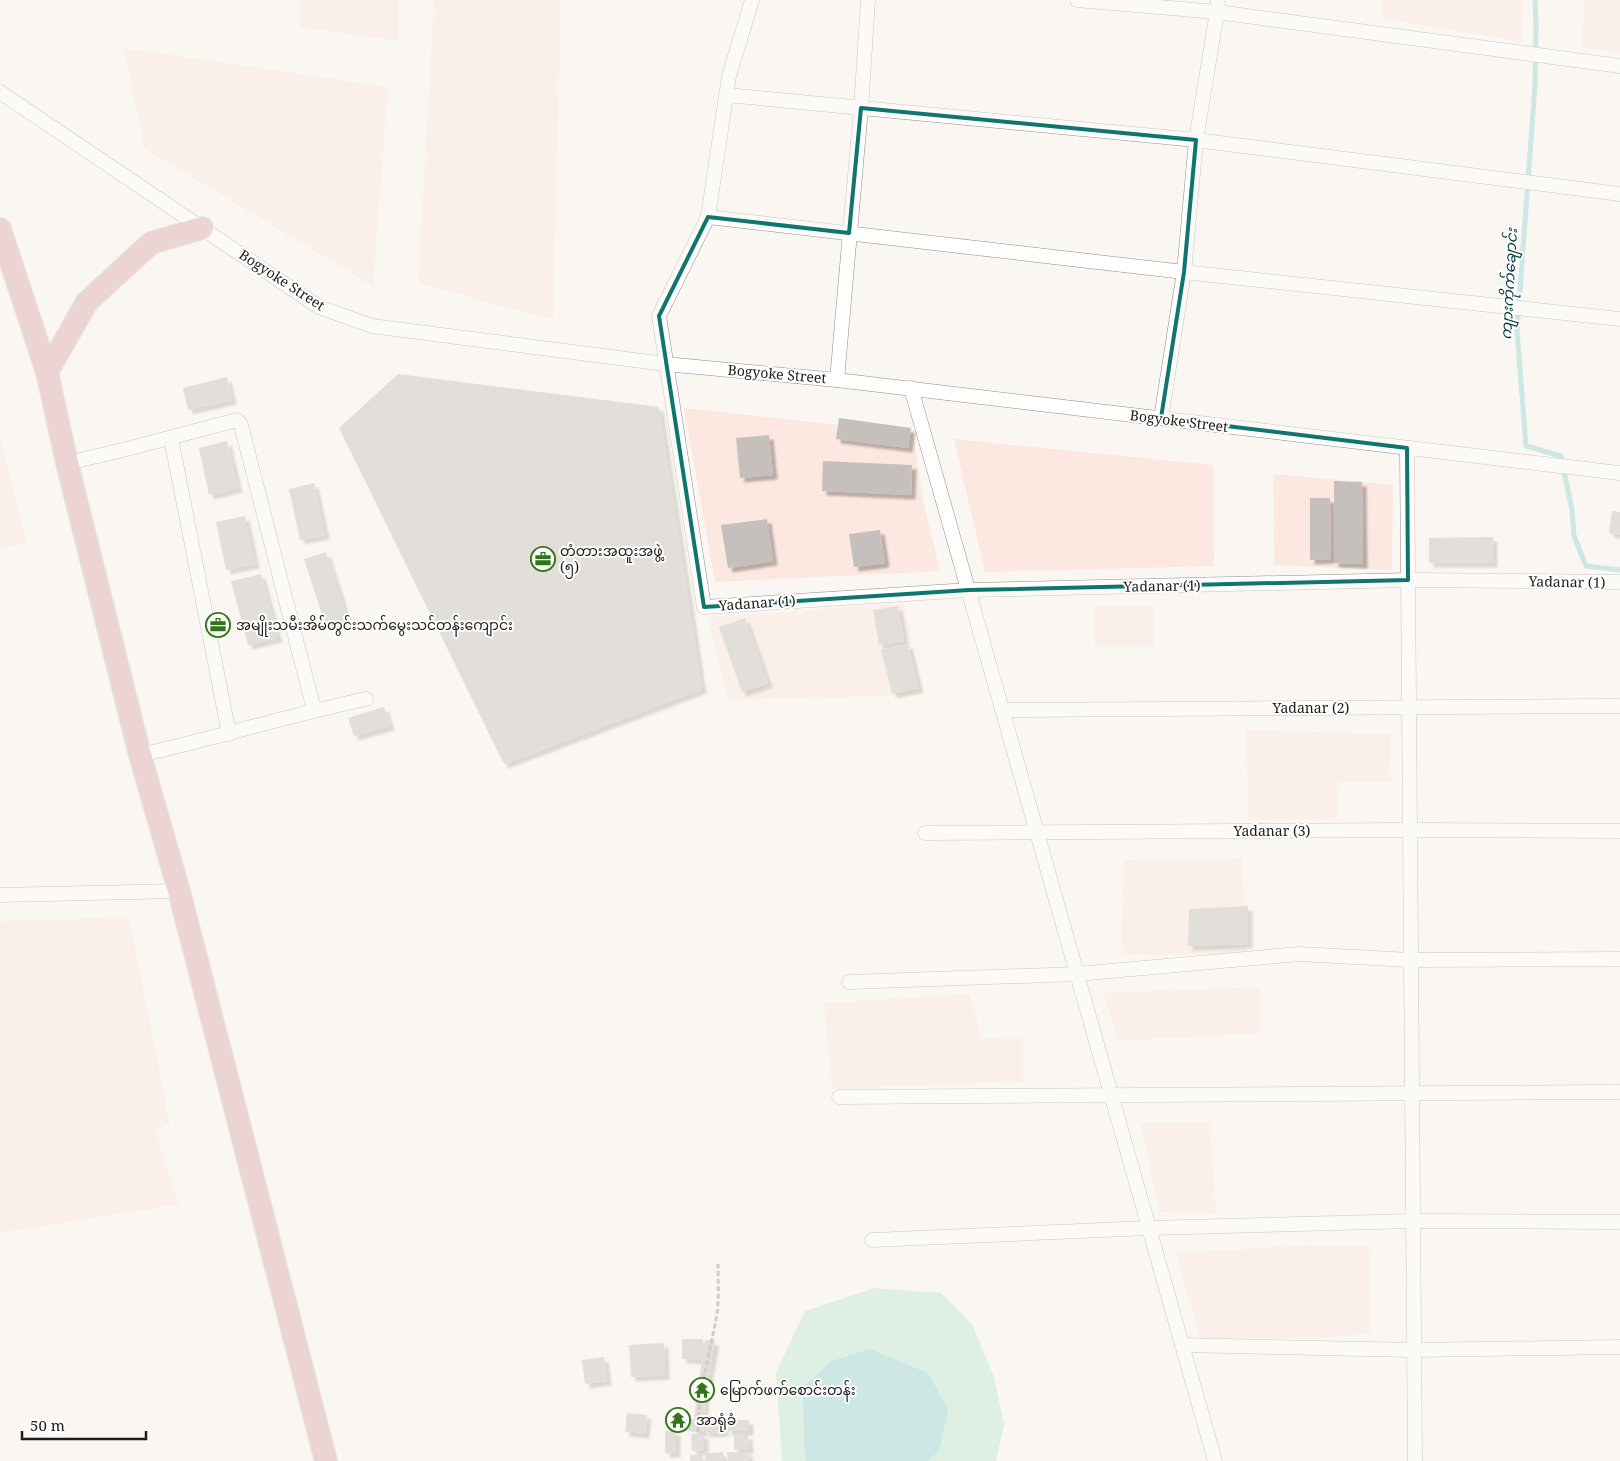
<svg xmlns="http://www.w3.org/2000/svg" width="1620" height="1461" font-family="'Noto Serif','Noto Sans Myanmar',serif">
<defs>
<filter id="shadow"><feDropShadow dx="4.5" dy="4.5" stdDeviation="1" flood-color="#0004"/></filter>
</defs>
<rect width="100%" height="100%" fill="#faf6f1"/>
<g fill="#fce8e0">
<path d="M300 0H398V41L300 27Z"/>
<path d="M434 0H561L553 320 418 283Z"/>
<path d="M1382 0H1523L1522 42 1381 18Z"/>
<path d="M1585 0H1620V53L1581 47Z"/>
<path d="M124 48 388 87 373 286 145 149Z"/>
<path d="M684 408 913 433 923 500 940 571 715 582Z"/>
<path d="M0 438 27 543 0 548Z"/>
<path d="M954 439 1213 465 1214 566 985 572Z"/>
<path d="M1273 474 1393 485 1392 570 1274 565Z"/>
<path d="M904 603 922 695 728 700 708 617Z"/>
<path d="M1154 605V647H1095L1094 606Z"/>
<path d="M1246 730 1390 734 1391 782H1337L1338 819 1248 820Z"/>
<path d="M1242 859 1246 954 1121 955 1124 860Z"/>
<path d="M129 918 170 1124 155 1131 179 1204 0 1233V921Z"/>
<path d="M1260 987V1033L1117 1041 1104 993Z"/>
<path d="M970 994 982 1039 1023 1038V1081L832 1089 824 1003Z"/>
<path d="M1210 1122 1216 1213 1159 1212 1141 1123Z"/>
<path d="M1308 1245 1369 1246 1371 1334 1314 1338H1200L1176 1253Z"/>
</g>
<path fill="#bce9d3" d="M874 1288 941 1293 972 1324 994 1377 1004 1425 996 1461H782L776 1372 805 1311Z"/>
<path fill="#96d4d4" d="M870 1349 928 1373 948 1409 939 1451 927 1461H806L804 1439 803 1387 832 1361Z"/>
<g fill="none" stroke-linecap="round" stroke-linejoin="round">
<path stroke="#96d4d4" stroke-width="5" d="M1535 0 1536 26 1535 85 1517 331 1526 446 1561 456 1572 510 1574 536 1586 566 1620 570"/>
</g>
<g fill="#c5c0bc" filter="url(#shadow)">
<path d="M398 374 659 407 702 689 504 764 339 428Z"/>
<path d="M227 377 232 400 188 410 183 388Z"/>
<path d="M839 418 911 428 908 448 836 439Z"/>
<path d="M769 435 773 475 740 478 736 438Z"/>
<path d="M227 441 238 488 209 495 199 448Z"/>
<path d="M823 461 912 465 911 495 822 491Z"/>
<path d="M1334 481 1362 482 1363 564 1334 563Z"/>
<path d="M314 483 325 535 300 540 289 489Z"/>
<path d="M1310 498H1330L1331 559 1310 560Z"/>
<path d="M1612 511 1620 512V535L1609 533Z"/>
<path d="M245 516 255 564 226 570 216 522Z"/>
<path d="M767 519 773 561 728 568 721 525Z"/>
<path d="M880 530 885 563 854 567 849 534Z"/>
<path d="M1493 537V563H1429V538Z"/>
<path d="M326 552 347 617 325 624 304 559Z"/>
<path d="M261 574 278 638 248 645 231 581Z"/>
<path d="M898 606 904 641 879 645 873 610Z"/>
<path d="M745 618 768 683 742 692 719 627Z"/>
<path d="M908 644 919 688 892 694 881 650Z"/>
<path d="M384 707 390 726 354 736 348 718Z"/>
<path d="M1248 906V944L1188 946 1189 909Z"/>
<path d="M682 1339H703V1358L705 1340 715 1341 705 1396 703 1432H692L702 1360 682 1359Z"/>
<path d="M664 1343 665 1375 631 1377 629 1345Z"/>
<path d="M604 1357 607 1381 585 1384 582 1360Z"/>
<path d="M627 1413 647 1415 645 1434 625 1432Z"/>
<rect x="666" y="1415" width="25" height="11"/>
<path d="M724 1419V1432L705 1433V1420Z"/>
<rect x="727" y="1420" width="22" height="11"/>
<rect x="665" y="1431" width="11" height="22"/>
<path d="M691 1434H704V1450L692 1451Z"/>
<path d="M734 1435H748L749 1450H734Z"/>
<path d="M723 1452 724 1461H706L705 1453Z"/>
<path d="M727 1452H748L749 1461H728Z"/>
<rect x="690" y="1455" width="13" height="6"/>
</g>
<g fill="none" stroke-linecap="round" stroke-linejoin="round">
<defs>
<g id="minor">
<path d="M752 0 729 76 708 217 659 316 704 607 969 590 1408 580 1620 582"/>
<path d="M1077 0 1217 12 1620 66"/>
<path d="M0 92 319 307 372 326 665 364 837 380 1620 473"/>
<path d="M727 95 1196 140 1620 194"/>
<path d="M708 217 1184 272 1620 319"/>
<path d="M837 380 861 108 868 0"/>
<path d="M911 388 1215 1461"/>
<path d="M1161 418 1184 272 1196 140 1217 12 1218 0"/>
<path d="M171 438 229 734"/>
<path d="M1407 448 1415 1461"/>
<path d="M67 463 123 450 237 420 241 425 314 710"/>
<path d="M1002 710 1620 706"/>
<path d="M140 755C216 738 290 715 366 699"/>
<path d="M925 833 1410 830 1620 831"/>
<path d="M0 895 179 891"/>
<path d="M849 982 1077 974 1299 954 1411 960 1620 959"/>
<path d="M839 1097 1620 1092"/>
<path d="M872 1240 1149 1228 1413 1221 1620 1222"/>
<path d="M1182 1345 1414 1350 1620 1347"/>
</g>
<g id="primary">
<path d="M0 229 47 372 67 463 140 755 179 891 326 1461"/>
<path d="M47 372 87 302 151 243 202 228"/>
</g>
</defs>
<use href="#minor" stroke="#928e8a" stroke-width="15"/>
<use href="#primary" stroke="#d2d2d1" stroke-width="24"/>
<path stroke="#9d9a96" stroke-width="3" stroke-dasharray="5 2.5" stroke-linecap="butt" d="M698 1432C698 1392 710 1354 717 1314 719 1298 718 1280 718 1264"/>
<use href="#minor" stroke="#fff" stroke-width="14"/>
<use href="#primary" stroke="#deacb1" stroke-width="22"/>
</g>
<path d="M0 0H1620V1461H0ZM861 108 1196 140 1184 272 1161 418 1407 448 1408 580 969 590 704 607 659 316 708 217 849 233Z" fill="#faf6f1" fill-opacity=".55" fill-rule="evenodd"/>
<path fill="none" stroke="#0f766e" stroke-width="4" stroke-linejoin="round" d="M861 108 1196 140 1184 272 1161 418 1407 448 1408 580 969 590 704 607 659 316 708 217 849 233Z"/>
<defs>
<symbol id="office-ring" viewBox="-11 -11 22 22"><circle r="9.5" fill="#fff" stroke="#317616" stroke-width="1.5"/><path d="M-6-3h4V-5.5h4V-3h4V5H-6ZM-1-4.5V-3h2v-1.5ZM-6 0V1H6V0Z" fill="#317616"/></symbol>
<symbol id="temple-ring" viewBox="-11 -11 22 22"><circle r="9.5" fill="#fff" stroke="#317616" stroke-width="1.5"/><path d="M0-6L5-2H3V0L6.5 2.5H4V6H1.5V3h-3V6H-4V2.5H-6.5L-3 0V-2H-5Z" fill="#317616"/></symbol>
</defs>
<g fill-rule="evenodd">
<use href="#office-ring" x="529" y="545" width="28" height="28"/>
<use href="#office-ring" x="204" y="611" width="28" height="28"/>
<use href="#temple-ring" x="688" y="1376" width="28" height="28"/>
<use href="#temple-ring" x="664" y="1406" width="28" height="28"/>
</g>
<g text-anchor="middle" stroke-width="4" stroke-linejoin="round" paint-order="stroke">
<g font-size="14" fill="#1e1c1b" stroke="#fff">
<text transform="translate(282 280) rotate(33)" y="5">Bogyoke Street</text>
<text transform="translate(777 374) rotate(5)" y="5">Bogyoke Street</text>
<text transform="translate(1179 421) rotate(7)" y="5">Bogyoke Street</text>
<text transform="translate(1567 582) rotate(1)" y="5">Yadanar (1)</text>
<text transform="translate(1162 586) rotate(-1)" y="5">Yadanar (1)</text>
<text transform="translate(757 603) rotate(-4)" y="5">Yadanar (1)</text>
<text x="1311" y="713">Yadanar (2)</text>
<text x="1272" y="836">Yadanar (3)</text>
</g>
<g font-size="14" fill="#1e1c1b" stroke="#fff" text-anchor="start">
<text x="560" y="556">တံတားအထူးအဖွဲ့<tspan x="560" dy="16">(၅)</tspan></text>
<text x="236" y="630">အမျိုးသမီးအိမ်တွင်းသက်မွေးသင်တန်းကျောင်း</text>
<text x="720" y="1395">မြောက်ဖက်စောင်းတန်း</text>
<text x="696" y="1425">အာရုံခံ</text>
</g>
<g font-size="15" font-style="italic" fill="#003c3d" stroke="#fff">
<text transform="translate(1509 284) rotate(-87)" y="5">ကျားကိုက်ချောင်း</text>
</g>
</g>
<path d="M22 1431v8h124v-8" fill="none" stroke="#1e1c1b" stroke-width="2.5"/>
<text x="30" y="1431" font-size="15" fill="#1e1c1b" stroke="#ffffff" stroke-width="4" paint-order="stroke">50 m</text>
</svg>
